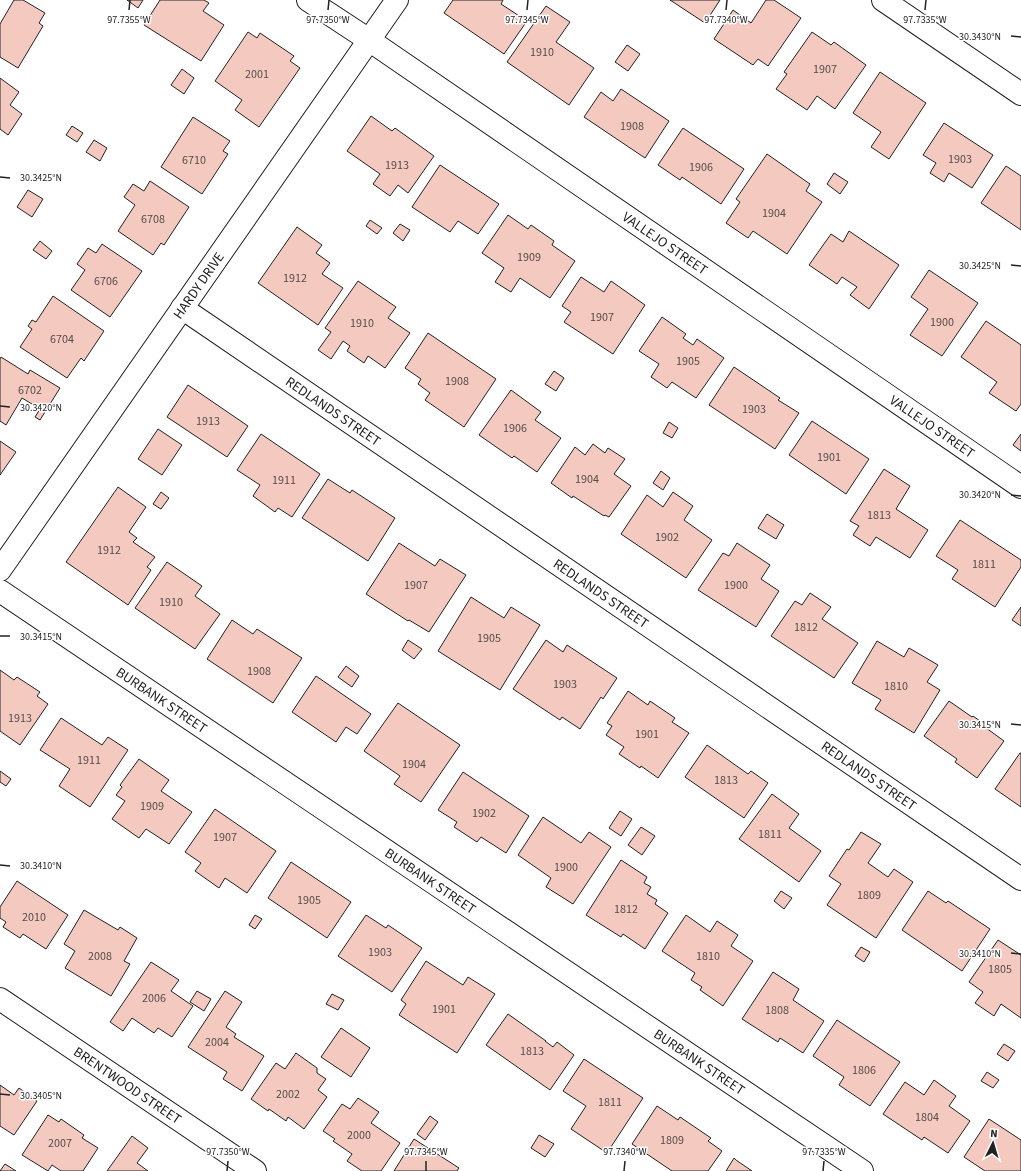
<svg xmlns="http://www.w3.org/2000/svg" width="1021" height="1171" font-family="'Source Sans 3',sans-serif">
<rect width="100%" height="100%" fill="#fff"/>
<g fill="#f3c9c0" stroke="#222">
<path d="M14 0H23L45 13 39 23 43 26 18 68 0 57V24Z"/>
<path d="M127 0H143L138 8Z"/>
<path d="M160 0H204L209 3 203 11 224 25 201 61 144 25Z"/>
<path d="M453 0H503L501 4 527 21 504 54 444 13Z"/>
<path d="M670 0H720L705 23Z"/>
<path d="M766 0H774L801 18 768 66 758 59 753 65 714 39 733 10 751 23Z"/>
<path d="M546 6 570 22 556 42 594 68 569 105 507 62Z"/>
<path d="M248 32 257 38 260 33 294 56 290 61 300 68 259 127 235 110 242 100 215 81Z"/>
<path d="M812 32 831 45 834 42 866 65 835 109 817 96 807 110 776 89 787 74 784 72Z"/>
<path d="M627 45 640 54 628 71 615 62Z"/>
<path d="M182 69 194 78 184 94 171 85Z"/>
<path d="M880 72 926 103 889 159 871 147 881 132 853 113Z"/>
<path d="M0 78 19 92 10 105 22 114 8 135 0 129Z"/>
<path d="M621 89 669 121 645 158 584 117 601 92 613 101Z"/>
<path d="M371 116 392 131 395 128 434 156 408 193 398 185 390 196 373 184 380 174 347 151Z"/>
<path d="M193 117 230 141 223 151 228 154 202 194 161 167Z"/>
<path d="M944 123 993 155 972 188 949 173 944 182 930 173 936 163 923 155Z"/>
<path d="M72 126 83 133 77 142 66 135Z"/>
<path d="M683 128 744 169 721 204 682 177 680 180 658 165Z"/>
<path d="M94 140 107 148 100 161 86 152Z"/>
<path d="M767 154 810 184 806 191 822 202 787 254 753 231 748 238 726 223 740 202 736 199Z"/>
<path d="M440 165 499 204 478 234 458 221 450 232 412 207Z"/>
<path d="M1006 166 1021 176V230L981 203Z"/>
<path d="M834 173 848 182 840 194 827 184Z"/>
<path d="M150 181 189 207 164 245 161 243 153 255 118 231 135 205 124 197 133 184 144 191Z"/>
<path d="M28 190 43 199 32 217 17 207Z"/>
<path d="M508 215 528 229 531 225 554 241 552 245 575 261 550 298 520 278 511 292 495 282 504 268 482 253Z"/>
<path d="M370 220 382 228 377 234 366 226Z"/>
<path d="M400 224 410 230 403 241 393 233Z"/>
<path d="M297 227 322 245 316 253 330 263 322 274 343 288 318 325 258 283Z"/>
<path d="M849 231 899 265 869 309 850 295 857 287 842 277 837 284 809 265 831 234 843 242Z"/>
<path d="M40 241 52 251 46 259 33 250Z"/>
<path d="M102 244 142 271 110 317 71 290 85 270 77 264 88 248 96 253Z"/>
<path d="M929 270 978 303 942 356 910 335 928 309 911 297Z"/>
<path d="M581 277 604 292 611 281 645 305 613 354 564 322 571 312 562 306Z"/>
<path d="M358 281 396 307 388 318 410 333 385 368 368 356 364 363 347 351 350 346 343 341 331 359 318 350 331 332 325 328Z"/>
<path d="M53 296 104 331 84 361 81 358 67 378 20 347 32 329 28 326 32 320 36 322Z"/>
<path d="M662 317 686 334 683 338 693 345 697 339 724 358 696 398 672 382 667 388 651 377 659 364 639 351Z"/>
<path d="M986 321 1021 345V404L1016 411 989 393 997 382 961 357Z"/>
<path d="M428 333 496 379 464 427 425 400 430 393 418 384 421 379 405 368Z"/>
<path d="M1 357 28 374 30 370 60 388 40 420 35 417 40 409 22 398 6 425 0 421V359Z"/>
<path d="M734 367 780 398 778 400 799 413 775 449 709 405Z"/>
<path d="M554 371 564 378 556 391 545 384Z"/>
<path d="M188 385 248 426 227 457 167 417Z"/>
<path d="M511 390 541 412 535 420 561 438 537 472 514 456 512 458 479 435Z"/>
<path d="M812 421 869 459 846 494 789 455Z"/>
<path d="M669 422 678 428 672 438 663 433Z"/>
<path d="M158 429 182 445 162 475 138 459Z"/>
<path d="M261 434 320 474 292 517 278 508 275 512 253 496 260 485 237 470Z"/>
<path d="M1021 434V451L1013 445Z"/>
<path d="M0 441 16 452 0 475Z"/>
<path d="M593 444 605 453 608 448 625 459 614 474 631 486 609 517 605 515 604 516 573 496 572 498 551 483 575 447 585 455Z"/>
<path d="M884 469 910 486 896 509 928 530 910 558 876 537 870 546 853 535 859 526 850 521Z"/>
<path d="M661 471 670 478 663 490 653 483Z"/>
<path d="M328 479 350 493 352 490 395 518 368 561 302 518Z"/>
<path d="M118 487 146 507 129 532 137 538 133 542 155 557 147 567 151 570 128 605 66 562Z"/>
<path d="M161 492 169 498 161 509 153 504Z"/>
<path d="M673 492 693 506 684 520 712 540 686 578 621 534 647 495 663 507Z"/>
<path d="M767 514 784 525 776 539 758 528Z"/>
<path d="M960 520 1021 560V567L995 607 952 579 958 570 936 556Z"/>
<path d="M399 543 435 566 440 559 466 575 429 632 409 620 408 621 366 594Z"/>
<path d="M737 543 770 565 761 579 779 591 756 627 698 590 723 553 729 556Z"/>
<path d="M167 562 202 586 195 596 220 614 195 649 135 608Z"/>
<path d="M810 593 831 607 822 619 858 643 834 678 771 636 795 601 802 605Z"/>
<path d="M471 597 504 618 511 607 540 625 500 690 438 651Z"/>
<path d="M1021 607V626L1012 620Z"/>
<path d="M232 620 253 634 257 629 302 658 273 703 207 659Z"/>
<path d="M408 640 422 649 414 659 402 650Z"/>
<path d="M546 640 563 652 567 645 617 678 603 699 601 697 580 729 562 717 560 720 513 689Z"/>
<path d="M877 641 904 657 909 648 938 665 927 682 940 690 914 733 875 709 881 700 852 683Z"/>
<path d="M346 666 359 676 352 687 338 677Z"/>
<path d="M0 670 14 680 17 677 40 692 37 696 48 704 20 745 0 731Z"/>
<path d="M316 676 371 714 357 734 346 727 336 742 292 712Z"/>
<path d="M628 691 648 705 650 701 675 718 672 722 689 733 658 778 641 766 640 768 619 754 624 747 606 735 612 726 607 723Z"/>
<path d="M949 701 972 717 973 716 983 723 982 725 1004 741 977 778 955 762 957 759 924 736Z"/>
<path d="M398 703 460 745 421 802 394 784 400 776 364 751Z"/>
<path d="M61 718 102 745 108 737 128 750 90 807 59 786 70 769 40 750Z"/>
<path d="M707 745 748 774 751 771 768 783 744 818 685 777Z"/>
<path d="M1020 753H1021V807L995 789Z"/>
<path d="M139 759 169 780 161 791 192 812 169 844 146 829 139 838 112 819 125 801 116 795 122 787 120 785Z"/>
<path d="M0 771 11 779 6 786 0 782Z"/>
<path d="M463 772 529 816 506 853 481 837 477 842 454 827 457 822 438 810Z"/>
<path d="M772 794 799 814 789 828 821 851 799 882 739 839Z"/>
<path d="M215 809 276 851 247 893 225 878 219 888 195 871 201 863 185 852Z"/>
<path d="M620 811 632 819 621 836 609 828Z"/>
<path d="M543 817 581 843 589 832 611 847 573 904 546 887 551 878 518 855Z"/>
<path d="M641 827 655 836 642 855 628 845Z"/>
<path d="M861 832 881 844 868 863 888 877 894 869 913 882 876 938 827 905 841 884 829 876 847 849 849 850Z"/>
<path d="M621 860 647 877 644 883 651 887 647 894 657 900 655 904 668 913 645 949 623 934 621 937 586 915Z"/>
<path d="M291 862 351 902 327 938 268 898Z"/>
<path d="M17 881 68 915 46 949 23 934 20 938 3 927 6 922 0 918V907Z"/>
<path d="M781 891 792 898 784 909 774 901Z"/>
<path d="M928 891 946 903 948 901 990 929 962 971 902 930Z"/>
<path d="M84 910 118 930 120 927 137 938 124 961 130 964 111 996 65 968 75 951 64 944Z"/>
<path d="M255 915 262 919 255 929 249 925Z"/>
<path d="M366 915 386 928 388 925 422 948 392 992 338 956Z"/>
<path d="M686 915 710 932 717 921 738 935 731 946 753 961 723 1006 700 990 702 987 691 980 695 973 662 951Z"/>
<path d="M998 940 1021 955V1018L1001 1004 994 1016 975 1003 983 992 969 982Z"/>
<path d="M861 947 870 952 864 962 855 956Z"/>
<path d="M426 961 463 985 468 977 495 994 457 1053 399 1015 406 1004 401 1000Z"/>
<path d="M151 962 179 980 171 991 193 1006 172 1037 158 1028 154 1033 132 1018 123 1031 110 1022Z"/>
<path d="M773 972 799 989 793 1000 824 1021 803 1053 780 1038 778 1042 742 1019Z"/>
<path d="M197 991 211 999 204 1011 190 1002Z"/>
<path d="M225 991 242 1002 226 1027 236 1034 234 1037 264 1056 242 1091 223 1079 227 1072 188 1047Z"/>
<path d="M332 994 344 1000 338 1010 326 1004Z"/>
<path d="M508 1014 546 1041H545L553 1047 557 1042 574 1055 550 1090 486 1045Z"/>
<path d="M837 1020 900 1062 870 1106 839 1085 844 1077 813 1056Z"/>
<path d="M341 1028 370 1048 351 1077 321 1057Z"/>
<path d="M1004 1044 1015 1051 1008 1061 997 1054Z"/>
<path d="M296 1053 317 1068V1073L326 1079 318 1090 327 1097 304 1129 288 1117 286 1121 269 1109 268 1111 251 1099 276 1063 285 1069Z"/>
<path d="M584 1059 643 1098 607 1153 571 1129 586 1106 563 1091Z"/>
<path d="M987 1072 999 1080 993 1088 981 1081Z"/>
<path d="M934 1080 956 1096 949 1106 970 1121 948 1153 924 1137 922 1140 883 1114 905 1082 924 1095Z"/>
<path d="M0 1085 14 1095 19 1088 37 1101 14 1135 0 1126Z"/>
<path d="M358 1098 379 1112 371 1123 400 1143 381 1171H362L347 1161 352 1154 333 1141 335 1139 323 1131 342 1104 350 1109Z"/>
<path d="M657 1106 678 1120 680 1117 711 1138 708 1141 722 1151 708 1171H672L632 1144Z"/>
<path d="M48 1115 59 1122 61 1119 84 1135 82 1138 98 1148 83 1171H61L52 1165 48 1171 22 1155Z"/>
<path d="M430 1116 438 1122 425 1140 417 1134Z"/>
<path d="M989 1119 1021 1140V1171H985L964 1157Z"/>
<path d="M539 1135 554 1144 545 1157 531 1148Z"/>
<path d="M132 1136 148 1148 137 1163 148 1171H107Z"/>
<path d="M414 1139 459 1168 457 1171H394Z"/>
<path d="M734 1158 736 1160 752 1171H726Z"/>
<path d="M5 1164 16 1171H0Z"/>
</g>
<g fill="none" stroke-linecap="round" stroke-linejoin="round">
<defs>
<g id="minor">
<path id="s1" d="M308 0 369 40 1021 487"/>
<path d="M883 0 1021 94"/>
<path id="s2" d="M182 308 1021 879"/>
<path id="s3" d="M0 570 397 0"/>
<path id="s4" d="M0 591 862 1171"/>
<path id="s5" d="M0 999 255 1171"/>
</g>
</defs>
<use href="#minor" stroke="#222" stroke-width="24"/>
<use href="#minor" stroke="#fff" stroke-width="22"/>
</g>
<path fill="none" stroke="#222" stroke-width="1.5" d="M129 10 130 0M328 10 329 0M527 10 528 0M726 10 727 0M925 10 926 0M1011 36 1021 37M0 177 10 178M1011 265 1021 266M0 406 10 407M1011 495 1021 496M0 636H10M1011 724 1021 725M0 865 10 866M1011 953 1021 954M0 1094 10 1095M227 1171 228 1161M426 1171V1161M624 1171 625 1161M823 1171 824 1161"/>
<g text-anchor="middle" stroke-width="3" stroke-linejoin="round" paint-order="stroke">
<g font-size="12" fill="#564c4a">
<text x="542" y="56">1910</text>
<text x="825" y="73">1907</text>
<text x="257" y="78">2001</text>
<text x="632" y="130">1908</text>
<text x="960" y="163">1903</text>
<text x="194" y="164">6710</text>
<text x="397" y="169">1913</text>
<text x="701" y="171">1906</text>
<text x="774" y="217">1904</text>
<text x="153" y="223">6708</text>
<text x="529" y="261">1909</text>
<text x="295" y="282">1912</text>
<text x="106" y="285">6706</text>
<text x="602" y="321">1907</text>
<text x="942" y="326">1900</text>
<text x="362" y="327">1910</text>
<text x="62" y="343">6704</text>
<text x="688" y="365">1905</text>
<text x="457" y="385">1908</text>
<text x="30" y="394">6702</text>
<text x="754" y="413">1903</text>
<text x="208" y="425">1913</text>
<text x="515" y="432">1906</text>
<text x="829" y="461">1901</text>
<text x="587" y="483">1904</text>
<text x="284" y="484">1911</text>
<text x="879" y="519">1813</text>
<text x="667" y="541">1902</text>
<text x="109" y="554">1912</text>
<text x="984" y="568">1811</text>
<text x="416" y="589">1907</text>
<text x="736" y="589">1900</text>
<text x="171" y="606">1910</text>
<text x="806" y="631">1812</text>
<text x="489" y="642">1905</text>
<text x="259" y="675">1908</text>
<text x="565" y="688">1903</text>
<text x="896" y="690">1810</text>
<text x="20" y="722">1913</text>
<text x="647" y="738">1901</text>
<text x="89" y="764">1911</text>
<text x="414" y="768">1904</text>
<text x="726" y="784">1813</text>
<text x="152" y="810">1909</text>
<text x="484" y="817">1902</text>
<text x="770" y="838">1811</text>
<text x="225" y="841">1907</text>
<text x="566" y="871">1900</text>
<text x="869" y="899">1809</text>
<text x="309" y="904">1905</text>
<text x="626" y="913">1812</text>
<text x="34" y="921">2010</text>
<text x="380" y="956">1903</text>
<text x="100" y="960">2008</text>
<text x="708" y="960">1810</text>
<text x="1000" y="973">1805</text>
<text x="154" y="1002">2006</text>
<text x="444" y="1013">1901</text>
<text x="777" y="1014">1808</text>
<text x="217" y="1046">2004</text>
<text x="532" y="1055">1813</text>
<text x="864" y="1074">1806</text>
<text x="288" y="1098">2002</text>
<text x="610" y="1106">1811</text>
<text x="927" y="1121">1804</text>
<text x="359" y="1139">2000</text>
<text x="672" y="1144">1809</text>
<text x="60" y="1147">2007</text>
</g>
<g font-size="14" fill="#222" stroke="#fff">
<text dy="5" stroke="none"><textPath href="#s1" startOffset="432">VALLEJO STREET</textPath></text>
<text dy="5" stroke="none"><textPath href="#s3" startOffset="347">HARDY DRIVE</textPath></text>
<text dy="5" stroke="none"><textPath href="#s2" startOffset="183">REDLANDS STREET</textPath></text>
<text dy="5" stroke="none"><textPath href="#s1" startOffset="756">VALLEJO STREET</textPath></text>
<text dy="5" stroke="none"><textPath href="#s2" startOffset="507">REDLANDS STREET</textPath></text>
<text dy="5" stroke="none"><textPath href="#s4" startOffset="195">BURBANK STREET</textPath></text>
<text dy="5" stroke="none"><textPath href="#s2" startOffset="831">REDLANDS STREET</textPath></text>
<text dy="5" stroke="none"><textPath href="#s4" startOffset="519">BURBANK STREET</textPath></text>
<text dy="5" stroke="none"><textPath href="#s4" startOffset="843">BURBANK STREET</textPath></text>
<text dy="5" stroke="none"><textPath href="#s5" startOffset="154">BRENTWOOD STREET</textPath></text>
</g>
</g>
<g font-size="10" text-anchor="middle" fill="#222" stroke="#fff" stroke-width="3" stroke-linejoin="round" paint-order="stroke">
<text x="129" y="23">97.7355°W</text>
<text x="328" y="23">97.7350°W</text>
<text x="527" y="23">97.7345°W</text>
<text x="726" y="23">97.7340°W</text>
<text x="925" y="23">97.7335°W</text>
<text x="980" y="40">30.3430°N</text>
<text x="41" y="181">30.3425°N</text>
<text x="980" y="269">30.3425°N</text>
<text x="41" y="411">30.3420°N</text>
<text x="980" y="498">30.3420°N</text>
<text x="41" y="640">30.3415°N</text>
<text x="980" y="728">30.3415°N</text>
<text x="41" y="869">30.3410°N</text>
<text x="980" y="957">30.3410°N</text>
<text x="41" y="1099">30.3405°N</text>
<text x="228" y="1155">97.7350°W</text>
<text x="426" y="1155">97.7345°W</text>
<text x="625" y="1155">97.7340°W</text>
<text x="824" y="1155">97.7335°W</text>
</g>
<g transform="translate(993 1143) rotate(5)" stroke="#ffffff" stroke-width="3" paint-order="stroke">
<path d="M0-3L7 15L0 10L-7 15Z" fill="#222222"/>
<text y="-6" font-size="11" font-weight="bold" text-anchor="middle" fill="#222222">N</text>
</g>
</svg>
